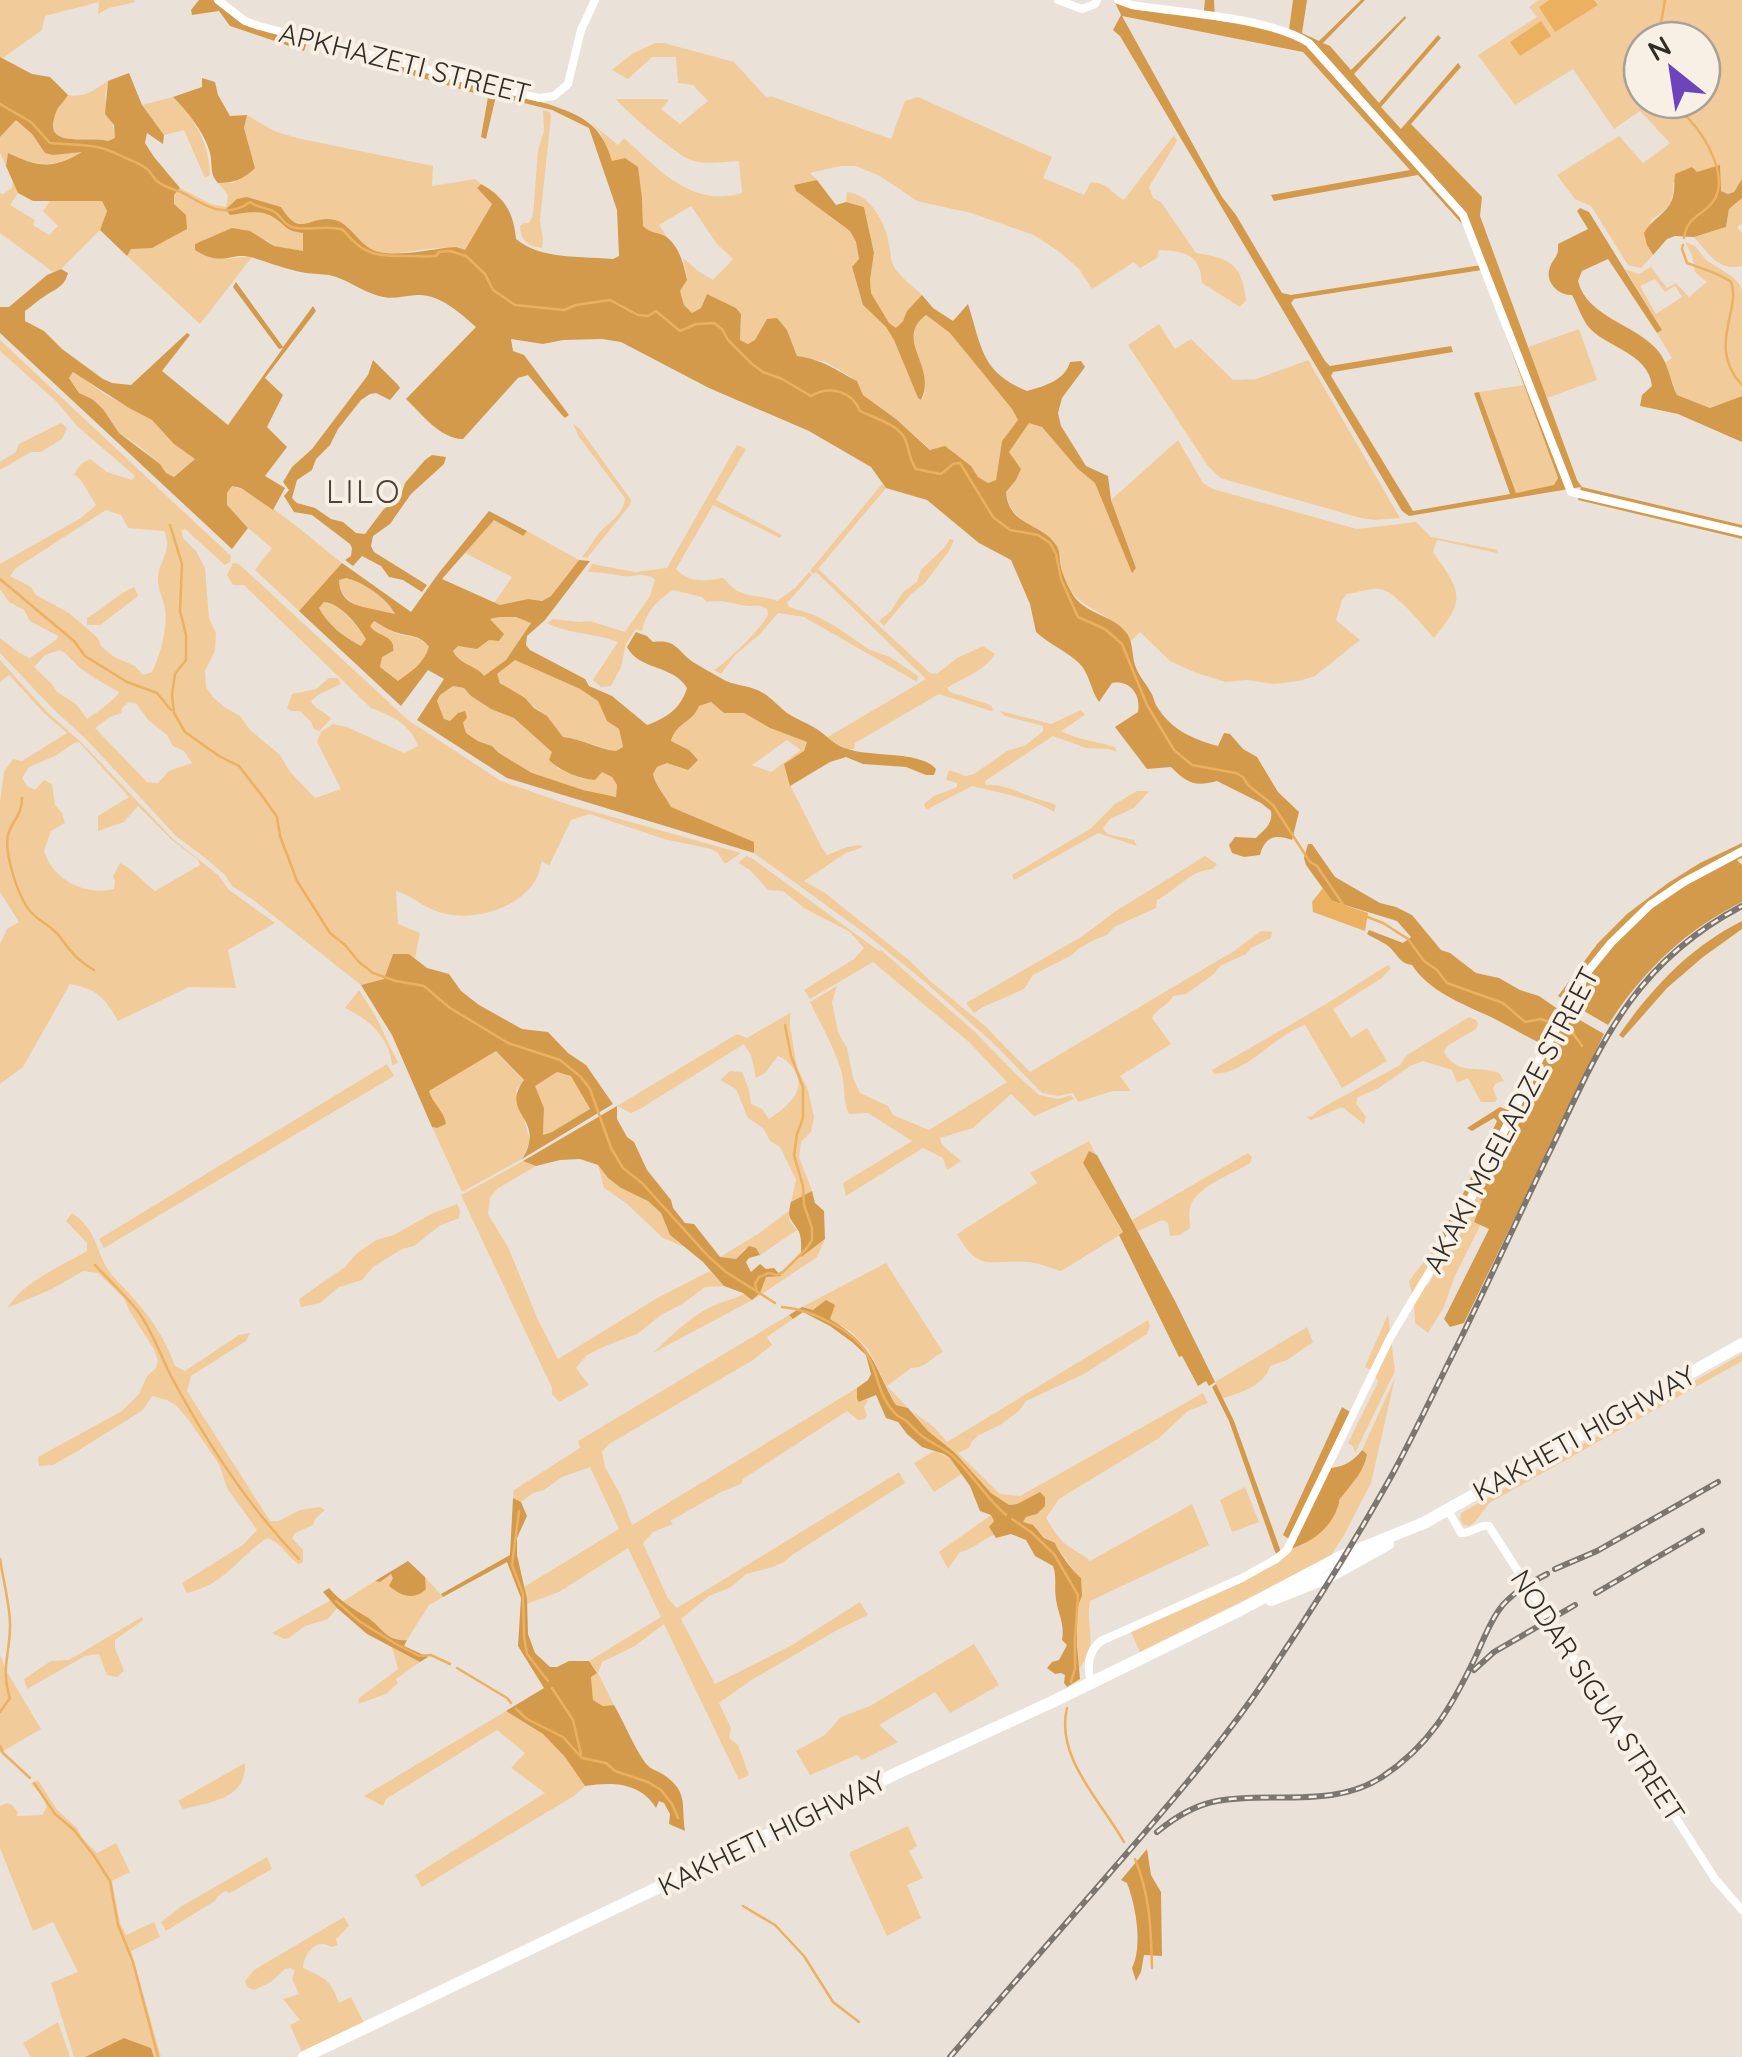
<svg xmlns="http://www.w3.org/2000/svg" width="1742" height="2057" font-family="Quicksand,sans-serif">
<rect width="100%" height="100%" fill="#eae2d8"/>
<g fill="#f2cb9a" fill-rule="evenodd">
<path d="M0 0H134L135 2 109 8 98 14 99 2 45 16 42 30 3 58 0 57Z"/>
<path d="M1539 0H1549L1539 8 1597 4 1594 0H1742V179L1734 192 1728 194 1721 191 1714 169 1697 172 1673 183C1674 205 1668 209 1651 220L1647 245 1653 255 1641 268 1628 265 1591 206 1575 199 1557 175 1619 136 1643 163 1670 143 1640 111 1614 129 1573 69 1515 105 1478 55 1537 17 1529 7ZM1642 40H1702V100H1642Z"/>
<path d="M655 43H664L734 62 767 98 770 96 891 139 905 101 918 97 1052 157 1043 178 1084 195 1091 182C1111 184 1109 192 1124 200L1174 135 1177 141 1149 187 1153 198 1161 202 1196 253C1230 258 1242 264 1246 300L1240 307 1202 283C1200 254 1185 251 1159 250L1157 258 1140 268 1134 262 1092 289 1079 269 1061 253 1034 235 971 213 917 201 880 176 856 166H840L810 173 817 180 795 185 796 191 850 231 856 242 859 260 852 268 863 305 886 327 894 340 918 398 922 400C937 366 893 340 926 315L950 333 1012 409 1018 420 1002 441 996 480 988 483 977 477 971 466 931 450 896 419 863 395 857 381 826 362 797 356 787 330 748 344 740 340 741 314 736 308 707 294 701 308 692 313 684 305 679 290 687 279 683 258 698 271 713 280 733 259 717 244 691 206 659 225 667 237 651 233 643 226 642 198 637 168 612 161 600 132 590 122 618 145 624 138C659 169 691 208 742 193L739 161C724 162 705 165 691 160 678 156 625 111 616 99H667L669 100 661 109 680 124 708 101 693 85 678 83 676 57H652L628 79 612 70 632 54Z"/>
<path d="M108 81 105 97 116 138 108 141C92 136 51 147 53 124 54 119 55 113 58 108 61 104 65 100 68 95 85 98 94 90 108 81Z"/>
<path d="M173 97C196 120 209 143 210 175L205 178 184 130 164 135 142 105Z"/>
<path d="M543 110 550 112 551 116 540 220 543 240 542 248C527 246 521 240 520 226L524 223H529L533 215 538 150 544 131Z"/>
<path d="M247 115 274 131 297 138 433 166 432 186 475 179 481 184 477 188 492 204 465 250C457 249 449 247 441 248 421 248 399 256 378 253 359 249 353 224 335 220 309 214 301 240 281 207L247 197 236 214C247 212 262 210 272 216 288 225 279 229 303 233V252L274 246 267 240H208L195 244C215 268 226 256 252 257L200 324 127 256 131 249 174 204V195L180 188 211 204 226 207 228 195 218 183H233L255 168 244 128Z"/>
<path d="M16 119 32 134 45 153 86 151C53 168 41 168 8 153L6 166 0 153V137Z"/>
<path d="M13 178 18 193 10 205 35 220 33 225 49 235 58 226 43 211 50 201H102L107 211 100 230 61 269 53 272 0 233V193L3 194 12 188Z"/>
<path d="M847 192C871 194 885 223 889 244 891 251 890 260 894 267 900 277 913 286 922 295 911 306 906 318 896 329L889 323 871 293 870 281 874 253 864 207 846 202Z"/>
<path d="M1742 198V224L1737 227 1742 233V266C1719 272 1708 253 1694 237L1726 227 1729 209Z"/>
<path d="M1685 242 1695 246 1706 260 1733 277 1740 285 1742 291V396L1710 408 1677 395 1665 363 1672 358 1657 333 1662 330 1625 269 1639 274 1651 267 1667 288 1676 283 1689 297 1707 282 1695 272 1692 255ZM1655 279 1665 292 1675 286 1682 297 1656 314 1640 286Z"/>
<path d="M1159 324 1175 349 1191 339 1233 380 1256 379 1308 360 1400 518 1375 520 1361 518 1220 478 1208 466 1128 345Z"/>
<path d="M1579 329 1597 380 1547 398 1528 347Z"/>
<path d="M0 340 231 556 230 562 225 565 185 529 181 531 183 538 196 551 205 568 209 618 216 633 215 651 205 671 206 687 213 697 224 707 240 716 250 730 280 755 290 772 315 798 341 789 317 742 321 732 333 724 347 727 404 753 418 746C411 725 391 715 371 708L244 585H233L227 575 233 563 239 564 408 720 501 781 570 805 741 853 725 864 718 853 711 849 664 839 590 814 571 820 549 866 542 861C540 868 538 878 533 884 512 913 463 924 431 909 418 903 410 895 396 891L398 924 420 933 415 958 409 954H393L384 979 361 985 252 899 232 886 225 875 204 857 176 836 86 739 50 706 0 653V638L19 653 30 658 57 639 58 636 30 621 24 610 9 602 0 589V564L81 518 96 505 81 480 74 474 81 464 90 459 107 472 132 480 135 476 77 426 57 402 0 351ZM106 510 121 515 128 528 164 531C173 549 160 559 158 577 157 590 163 597 165 609 168 626 160 657 152 672L143 675 135 666 114 657 101 646 98 638 69 613 36 595 31 587 10 576 16 568ZM60 650C69 655 73 662 80 668 92 677 106 685 119 692 116 699 94 715 87 719L76 704 57 692 52 684 34 667 45 655ZM129 702 137 704 148 720 167 735 173 746 184 751 192 763 169 771 158 783 147 782 95 728 110 717 121 713 122 708Z"/>
<path d="M74 372 106 395 152 420 174 444 196 458 174 477 166 473 160 464 139 446 119 433 103 409 92 399 79 393 69 377Z"/>
<path d="M1524 385 1558 478 1554 486 1516 493 1479 392Z"/>
<path d="M1029 422 1042 427 1078 469 1095 483 1136 568 1111 500 1178 440 1203 483 1213 489 1357 529 1416 522 1431 537 1498 550 1497 553 1437 540 1433 552C1461 592 1467 598 1434 638 1422 625 1395 590 1379 589 1369 588 1358 593 1347 594L1342 600 1336 620 1360 640 1315 676 1299 681 1274 684 1247 680 1225 682 1194 672 1170 661 1140 632 1131 641C1106 601 1063 616 1060 553 1042 537 1008 517 1006 492L1016 480 1009 452Z"/>
<path d="M61 423 67 428 62 439 41 452H31L0 470V462L16 452 19 444Z"/>
<path d="M573 424 580 429 631 500 630 505 587 558 582 557C587 551 591 544 596 537 606 523 624 516 625 498L579 437Z"/>
<path d="M737 445 746 449 716 500 782 535 780 538 713 505 676 569C688 583 706 581 723 578 728 582 731 587 736 590 748 598 764 595 777 601L795 588 809 572 812 575 787 603 789 607 814 615 835 626 870 650 890 657 918 676 917 682 804 617 778 613 760 634 735 655 721 674 714 670C729 660 759 631 768 615L767 609C757 603 753 608 742 605 729 602 721 600 707 602L702 597 673 590C657 601 646 611 642 631L636 629 626 644 621 667 611 686 601 687 593 680 618 642C595 633 568 634 547 623L553 619 580 622 590 621 625 632 650 596 655 579C639 571 637 578 622 576 611 574 601 572 588 572L592 564 635 572 667 568Z"/>
<path d="M882 484 886 488 818 569 930 673 937 674 957 658 983 646 995 654C984 672 964 677 947 688L950 692 991 705 993 710 991 711 939 694 855 743 854 749H847L826 738 926 679 816 572 813 574 810 571Z"/>
<path d="M232 486C261 493 316 543 342 563L299 611 255 570 272 548 248 528 227 505V493Z"/>
<path d="M494 519 522 536 527 531 579 560 551 596 542 601 528 599 500 605 494 603 512 577 465 553Z"/>
<path d="M950 539 954 540 949 551 924 584 911 594 884 626 879 621 891 611 903 592 917 582 921 570 944 548Z"/>
<path d="M346 578C364 583 386 598 396 614 374 612 339 607 339 579Z"/>
<path d="M134 587 138 596 100 625H87V618C104 609 117 594 134 587Z"/>
<path d="M324 602C341 605 357 625 366 639L361 646C343 636 329 626 319 608Z"/>
<path d="M499 617H516L531 623 506 660 484 677C476 665 461 665 453 651L458 646 477 649 489 640 498 627 489 619Z"/>
<path d="M374 621C381 625 390 631 398 634 412 638 420 635 429 648 422 664 412 671 398 681L380 667 382 657 380 635 369 626Z"/>
<path d="M0 660 47 712 82 743 173 839 218 875 229 890 275 923 228 950 236 988 189 987 118 1021C105 998 97 989 70 984L23 1067 0 1084V944L7 929 19 922 0 892V802L4 772 13 759 22 761 67 733 45 714 9 675 0 682ZM79 742 129 797 98 816V831L124 822 138 806 172 840 198 860 200 865 155 891C143 882 133 869 120 863L113 876 115 882 114 889C85 896 53 880 44 851L51 831 65 823 62 813 55 805 52 784 44 780 35 790 27 786 22 778 29 767 55 756 74 743Z"/>
<path d="M515 660 580 689 598 701 607 721 619 729 623 747 616 751C598 748 582 739 563 737 557 731 553 723 547 717 534 703 502 690 496 675Z"/>
<path d="M329 678H338L341 684 318 695 311 701C316 711 326 711 331 719L319 731 314 729 311 722 300 711H291L287 708 292 694 316 689Z"/>
<path d="M453 686 464 688 471 696 491 709 514 718 544 742 553 752 557 768 584 779 602 771 612 777 617 785 616 798 567 786 532 773 499 753 492 746 479 741 466 733 458 713 450 721 444 719 437 701 440 695Z"/>
<path d="M711 702 724 713H744L770 728 807 742 790 785 822 848 827 855 847 847 860 845 863 847 846 853 804 881 825 893 910 961 929 980 985 1026 1030 1072 1234 951 1261 931 1272 932 1271 938 1251 948 1246 954 1220 966 1214 974 1186 994 1173 996C1168 1006 1157 1008 1152 1018L1171 1044 1120 1076 1131 1091H1113L1078 1102 1073 1093 1058 1096 1042 1093 993 1043 925 982 866 934 754 853V842L670 807C666 795 656 787 653 774L657 767 667 763 688 770 689 750 671 741C678 720 692 725 699 706ZM787 740 801 750 771 772 752 765Z"/>
<path d="M1081 710 1085 715 1061 731C1079 740 1096 741 1115 747L1117 752 1109 749 1086 748 1053 736 985 781 986 785C1004 784 1013 790 1029 796 1038 800 1047 801 1056 805L1054 812C1035 799 996 792 972 786L926 810 924 804 934 796 957 787V783L946 780 949 770 966 776 974 774 1007 751 1026 745 1043 731V726L1005 716 1000 711 1051 724Z"/>
<path d="M1137 791H1149L1134 808 1110 819 1103 828 1107 834 1134 840 1137 846 1098 833 1014 880 1012 875 1090 829 1115 804Z"/>
<path d="M746 856 753 859 879 951 881 950 975 1032 1018 1076 1039 1095 1058 1099 1071 1095 1074 1099 1034 1116 1011 1094 973 1128 940 1138 942 1145 961 1161 947 1170 943 1158 923 1148 846 1196 843 1183 912 1141 868 1113 849 1114C842 1100 846 1083 840 1067 833 1045 820 1023 810 1002L837 986 832 1002 838 1032 847 1048 853 1078 860 1093 888 1106 893 1115 929 1130 1007 1082 969 1042 873 962 810 999 804 990 854 959 864 948 850 932 804 908 783 891 768 890 750 870 738 863Z"/>
<path d="M1205 856 1217 864 1213 869C1190 870 1177 890 1157 900L1156 908 1114 927 1107 935 1094 940 1078 949 1072 955 1033 975 1024 989 983 1007 974 1013 966 1003 1081 937 1116 911Z"/>
<path d="M1388 965 1391 968 1382 978 1333 1009 1351 1038 1367 1028 1387 1061 1342 1088 1305 1025C1273 1036 1249 1073 1214 1074L1212 1070 1326 1004Z"/>
<path d="M359 990 376 1017 398 1063 392 1065C389 1037 369 1019 345 1008Z"/>
<path d="M790 1013V1026L797 1067 808 1090 814 1117 811 1132 801 1142 799 1157 812 1191 791 1202 796 1180 780 1147 770 1141 763 1128 748 1118 736 1089 720 1080 730 1071 742 1072 749 1090 751 1104 762 1109 769 1119C784 1109 806 1093 796 1073 791 1064 787 1060 778 1056L765 1073 756 1078 751 1055 744 1044 640 1109 631 1113 617 1106 737 1034 747 1038Z"/>
<path d="M1469 1017 1476 1020 1478 1024 1476 1029 1447 1046 1444 1052C1459 1077 1476 1064 1499 1073L1504 1081 1496 1083 1493 1088 1497 1099 1495 1102H1481L1468 1078 1457 1083 1452 1070 1423 1061 1410 1066 1379 1088 1358 1097 1356 1103 1366 1117 1364 1124 1342 1107 1311 1120 1306 1117 1312 1116 1320 1109 1400 1065 1407 1055Z"/>
<path d="M496 1051 524 1081 516 1090 530 1141 522 1159 462 1192 432 1127 437 1128 445 1124C445 1113 432 1103 428 1091Z"/>
<path d="M387 1064 394 1076 104 1248 99 1239Z"/>
<path d="M557 1072 571 1075 590 1110 552 1132 543 1135 544 1108 534 1086Z"/>
<path d="M1089 1141 1096 1155 1089 1151 1083 1163 1123 1233 1061 1271C1050 1268 1039 1263 1028 1262 989 1259 980 1274 957 1234L1037 1183 1030 1173Z"/>
<path d="M1248 1153 1252 1157 1250 1163C1233 1174 1200 1185 1191 1204 1188 1211 1190 1221 1190 1228L1180 1235 1170 1236 1168 1223 1162 1220 1138 1231 1132 1220Z"/>
<path d="M523 1161 536 1166 497 1189 490 1198 488 1214 508 1247 539 1322 558 1359 659 1297 710 1271 724 1286 705 1287 682 1304 661 1315 637 1334 605 1346 587 1355 576 1368 589 1385 559 1402 552 1394V1388L461 1195Z"/>
<path d="M598 1165 608 1178 621 1188 648 1201 661 1213 670 1235 684 1247 663 1238 627 1204 604 1188Z"/>
<path d="M1477 1195 1482 1201 1480 1211 1481 1224 1454 1278 1444 1307 1428 1333 1415 1323 1414 1305 1409 1281 1433 1250 1438 1253 1420 1282 1428 1285Z"/>
<path d="M457 1204 460 1210 459 1218 439 1226 414 1246 402 1249 373 1267 362 1280 339 1287 320 1303 301 1307 299 1299 345 1267 356 1254 376 1240 394 1235 431 1214Z"/>
<path d="M789 1211V1220L797 1230 760 1255 756 1248 744 1249 736 1259 720 1257 758 1234Z"/>
<path d="M72 1213C98 1231 94 1248 109 1271 116 1281 127 1290 135 1300 154 1322 165 1339 175 1366L185 1371 239 1335 250 1333 246 1341 191 1376 187 1391 270 1521H279L300 1510 320 1507 325 1510 315 1519 313 1525 295 1533 292 1538 303 1550V1562L299 1564C286 1557 283 1543 267 1538 235 1560 227 1583 187 1593L182 1583 243 1545 257 1530 227 1488 219 1464 190 1422 177 1406 167 1400 152 1396 143 1410 76 1452 53 1465 39 1466 38 1457 122 1411 139 1394 147 1376 156 1368 158 1361 154 1349 130 1312 124 1298 98 1273 83 1271 52 1289 7 1308C26 1280 58 1268 87 1251V1243L66 1221Z"/>
<path d="M825 1239 817 1257 756 1298 653 1353C669 1338 685 1322 703 1311 723 1299 755 1296 766 1277L780 1275 779 1274 801 1253V1256Z"/>
<path d="M886 1263 943 1352C931 1358 926 1368 911 1368L887 1386 908 1408 896 1405 868 1349 850 1331 830 1319 834 1305 813 1310 802 1307Z"/>
<path d="M1388 1314 1395 1371 1355 1453 1353 1446 1348 1443 1378 1382 1373 1371 1365 1367Z"/>
<path d="M789 1315 793 1319 767 1337 772 1345 753 1360 609 1444 602 1452 605 1467 621 1496 632 1525 857 1388V1399L859 1402 869 1399 864 1407 867 1416 865 1419 858 1420 847 1411 743 1479 741 1484 721 1492 670 1521 673 1524 653 1532 643 1543 668 1599 677 1608 899 1472 905 1483 792 1555 784 1562 773 1567 746 1574 731 1587 709 1596 681 1619 715 1684 792 1645 860 1602 868 1615 837 1630 750 1681 719 1703 731 1728 729 1738 738 1745 749 1775 739 1780 664 1624 635 1646 602 1662 598 1673 614 1705 603 1706 593 1700 591 1676 597 1672 589 1661 661 1617 628 1548 559 1592 527 1604 524 1587 619 1529 590 1467 562 1477 544 1490 533 1493 521 1502 513 1498 514 1490 580 1448 578 1441Z"/>
<path d="M1148 1320 1150 1326 1147 1334 1082 1375 1026 1401 1019 1411 1000 1425 979 1435 972 1441 969 1448 958 1453 1000 1494 1020 1496 1203 1393 1208 1403 1188 1411 1159 1438 1059 1499 1046 1518C1053 1529 1058 1539 1068 1546 1076 1552 1083 1554 1090 1561L1192 1504 1209 1545 1090 1601C1085 1631 1100 1641 1079 1669 1078 1653 1075 1622 1078 1606 1080 1595 1082 1603 1081 1591 1079 1566 1044 1533 1023 1522L1026 1517 1037 1514 1040 1492 1017 1504 1009 1505 1002 1502 978 1481 954 1452 928 1431 912 1411 935 1428 947 1442Z"/>
<path d="M1307 1327 1313 1342 1287 1360 1270 1366C1265 1385 1241 1393 1223 1398L1215 1382Z"/>
<path d="M1742 1354V1361L1491 1502C1482 1510 1479 1520 1470 1526L1463 1525 1460 1519 1461 1513Z"/>
<path d="M1395 1378 1371 1483 1343 1537 1329 1558 1140 1652 1131 1632 1278 1563 1290 1549 1304 1544 1337 1510 1339 1501 1367 1454 1362 1450Z"/>
<path d="M934 1451 950 1458 963 1473 934 1492 914 1463Z"/>
<path d="M1245 1487 1259 1522 1232 1532 1220 1500Z"/>
<path d="M991 1515 994 1521 989 1527 994 1535C983 1539 970 1551 960 1552L948 1569 939 1552Z"/>
<path d="M391 1574 393 1577 426 1589 425 1577 443 1597 429 1605 407 1640 397 1641 387 1636 364 1616 357 1614 342 1602 375 1581 380 1582Z"/>
<path d="M331 1600 337 1608 328 1619 305 1626 289 1638 284 1639 272 1633Z"/>
<path d="M142 1617 143 1620 115 1640V1648L124 1671 117 1677 107 1675 99 1654 85 1656 27 1689 24 1679 51 1661 69 1660Z"/>
<path d="M974 1644 999 1685 950 1713 935 1692 879 1725 898 1742 862 1760 857 1755 810 1775 796 1751 825 1735 841 1717 870 1706Z"/>
<path d="M392 1647 420 1662 396 1679 398 1683 386 1694 358 1704 359 1698 398 1669Z"/>
<path d="M0 1655 7 1672 41 1729 0 1753Z"/>
<path d="M506 1711 543 1734 565 1757 585 1786 574 1796 422 1887 415 1875 545 1793 511 1768 525 1753 497 1730 386 1799 383 1806 364 1796Z"/>
<path d="M245 1763C247 1799 211 1802 183 1809L178 1801Z"/>
<path d="M38 1780 57 1810 77 1828 82 1838 97 1853 116 1843 130 1872 112 1881 120 1923 126 1935 154 1922 160 1937 131 1951 161 2057H154L151 2048 125 2038 85 2057H74L51 1983 78 1972 53 1922 33 1931 0 1848V1806L7 1803 12 1805 18 1812 17 1816 42 1815 47 1807 42 1795 31 1784Z"/>
<path d="M908 1826 917 1846 909 1851 923 1878 907 1885 921 1918 887 1936 850 1856V1852Z"/>
<path d="M267 1857 272 1869 230 1893 225 1891 218 1896 215 1901 166 1931 161 1922 182 1906Z"/>
<path d="M344 1917 349 1926 336 1939 338 1945 331 1947C316 1937 304 1954 303 1968 325 1978 330 1979 339 2003L351 1997 364 2023 302 2052 290 2025 300 2020 283 1999 299 1994 292 1978 295 1971 291 1968 285 1969 271 1982 254 1990 247 1987 245 1981 254 1970Z"/>
<path d="M58 2022 70 2057H31L23 2043Z"/>
</g>
<g fill="#d49a4b" fill-rule="evenodd">
<path d="M199 0H214C239 27 273 32 307 42L304 51 230 26 219 11 192 15 191 10Z"/>
<path d="M1114 0H1129L1142 7 1203 18 1205 0H1214L1215 20 1289 30 1293 0H1307L1302 33 1319 41 1361 0H1365L1323 43 1330 46 1351 70 1405 16 1406 18 1354 74 1379 103 1438 35 1441 38 1381 107 1401 129 1458 63 1461 67 1411 124 1482 197 1480 216 1577 480 1582 487 1742 525V539L1578 500 1581 487 1409 516 1402 511 1120 36 1113 30 1121 15ZM1122 16 1303 52 1410 170 1271 195 1274 201 1418 175 1463 225 1481 265 1291 295 1282 293 1236 215 1222 197ZM1482 270 1558 478 1554 485 1516 493 1479 392 1474 393 1510 494 1413 511 1331 376 1333 372 1453 352 1451 346 1330 366 1325 361 1291 303 1294 299Z"/>
<path d="M0 57 32 74 50 77 68 95C65 100 61 104 58 108 55 113 54 119 53 124 51 147 92 136 108 141L115 138 114 125 105 114 108 81 129 73 142 105 164 135 163 144 147 133 145 143 154 157 180 188 174 195V204L186 215 187 229 152 248 131 249 127 256 100 230 107 211 102 201H33L18 193 6 166 8 153C38 167 52 170 82 152L53 155 45 153 32 134 16 120 0 137Z"/>
<path d="M399 66 548 104C583 116 601 124 612 161L625 158 638 167 642 198 643 226C650 233 657 232 665 236 679 245 684 265 687 280L680 291 684 305 692 313 701 308 707 294 736 308 741 314 740 340 748 344 755 340 767 319 777 318 787 330 797 356C825 360 833 369 857 381L863 395 896 419 930 450 945 446 971 466 978 477 988 483 996 480 1002 441 1018 420 1012 409 950 333 926 315C893 340 938 366 921 400L918 398 894 340 886 327 863 305 852 267 859 259 856 242 850 231 796 191 794 185 817 180 836 205 846 202 864 207 874 253 870 280 871 293 889 323 896 328 903 321 907 311 922 295 933 308 953 321 968 304C982 348 981 372 1027 391 1045 386 1065 380 1070 362L1081 361 1085 367 1062 398 1058 413 1061 426 1086 466 1108 476 1111 500 1136 568 1132 573 1095 483 1078 469 1042 427 1029 423 1009 452 1021 469 1016 480 1006 492C1009 527 1041 522 1056 545 1061 553 1059 558 1061 567 1063 577 1071 594 1078 601 1093 616 1115 616 1128 635 1133 644 1132 655 1135 665 1138 675 1145 682 1150 691 1153 695 1154 701 1156 705 1170 729 1192 739 1218 746L1224 733 1230 734 1243 749 1257 757 1278 792 1299 812 1292 840C1276 834 1265 836 1260 855L1244 857 1232 853 1229 845 1235 837 1256 838C1265 829 1273 824 1271 811L1261 803 1217 781C1194 787 1187 783 1171 767L1147 769 1115 727 1138 712C1141 694 1130 680 1112 683L1099 702C1090 689 1090 674 1079 663 1066 651 1049 644 1036 632L1030 604 1011 560 979 543 927 500 886 488 871 467 809 431 709 388 621 342 602 339 563 340 543 344 511 339 513 351 524 355 569 415 565 418 561 414 528 375 518 378 463 439C440 439 422 414 406 399L476 327C460 313 440 294 417 295 403 296 392 300 379 296 361 291 347 279 329 275 321 274 313 274 306 273 288 270 270 263 254 258 229 250 225 269 195 250V244L232 228 250 231 274 246 303 251V233C282 230 288 226 273 217 261 209 243 213 230 215L226 209 237 199 247 197 281 207C301 240 309 214 335 220 349 223 358 242 371 249 389 260 434 248 456 247L465 250 492 204 477 188 481 184C505 197 514 214 516 239 541 260 582 256 613 259L619 256 617 210 589 128 552 110 496 96 486 139 481 137 488 97 398 71Z"/>
<path d="M202 78 215 82 218 95 230 116 247 115 244 128 255 168C244 179 234 183 218 183 209 173 213 166 210 153 205 133 187 111 173 97L202 87Z"/>
<path d="M1720 165 1721 191 1728 194 1734 192 1742 179V198L1729 209 1726 227 1694 237 1675 236 1667 239 1653 255 1647 245 1644 233C1652 219 1667 213 1672 200 1675 192 1674 182 1675 174L1692 167 1697 172Z"/>
<path d="M1580 208 1589 212 1662 330 1657 333 1608 259 1582 271 1578 281C1587 318 1637 324 1659 352 1669 365 1670 381 1677 395L1710 408 1742 396V442L1678 414 1640 406 1642 395 1652 386C1649 352 1603 347 1587 325 1581 316 1577 304 1572 295 1558 296 1544 281 1550 267 1554 257 1559 257 1558 244L1588 229 1577 211Z"/>
<path d="M61 269 68 273C64 287 57 288 45 296 38 300 31 307 25 311V321L44 331 62 349 103 379 112 383 131 385 187 333 190 335 162 371 228 425 283 348 279 349 233 287 236 282 283 347 313 306 316 311 265 378 283 395 267 427 287 447 265 476 285 488 273 510 241 488 232 486 227 493V505L248 528 232 549 0 333V307H9L47 275ZM73 372 129 408 152 420 174 444 195 459 174 477 166 473 160 464 119 433 103 409 92 399 79 393 69 378Z"/>
<path d="M373 360 398 385 400 388 390 400 376 393 370 394 361 400 338 429 330 445 316 459 312 470 297 480 292 498 297 503 315 508 331 519 343 522 356 533 365 534 383 510 401 495 405 483 425 460 432 455 446 457 444 464 411 494 390 524 373 536 371 546 374 552 427 585 422 592 403 580 389 577 381 566 362 556 353 566 345 560 351 556 352 548 350 544 312 515 294 512 284 496 289 490 283 482 292 467 312 449 368 375Z"/>
<path d="M489 511 527 531 523 536 494 520 442 579 500 605 528 599 542 601 551 596 579 560 590 561 545 620 527 636 526 645 530 650 585 679 589 686 612 696 647 725C667 718 681 708 687 688 672 664 640 671 627 647L636 632 647 636 653 642C677 639 676 650 693 662 703 668 715 675 726 681 738 686 753 686 763 693 772 698 779 707 787 713 796 719 805 722 815 728 824 733 830 741 840 746 865 759 919 749 936 769L934 775H926L906 767 863 764 846 757 830 762 790 786 784 764 804 751 807 742 770 728 744 713H724L711 702 699 706C692 724 677 721 671 741L689 750 698 760 688 770 667 763 657 767 653 774C656 787 665 795 671 807L754 842V853L507 778 417 720 444 679 428 670 401 706 299 611 342 563 411 612 438 574ZM346 578C363 582 387 598 395 614 389 613 383 611 377 610 358 606 340 604 339 580ZM324 602C341 604 357 624 366 639L361 646C344 637 329 626 319 608ZM499 617H516L531 623 506 660 484 676C476 665 460 665 453 651L458 646 477 649 489 640 499 641 504 634 490 619ZM374 621C381 625 390 631 398 633 412 637 420 635 429 647 423 664 412 671 398 681L380 667 382 657 393 651C396 635 377 637 370 626ZM515 660 580 689 598 701 607 721 619 729 623 747 616 751C598 749 582 739 563 737L547 716 534 708 525 698 500 683 497 674ZM453 686 464 688 471 696 491 709 514 718 552 752 549 760C560 771 580 779 595 780L602 772 612 777 617 785 616 797 583 790 532 773 499 753 492 746 478 741 466 733 463 723 467 717 465 711 458 713 450 721 444 719 437 701 440 695Z"/>
<path d="M1742 843V858L1737 860 1742 865V902C1685 930 1642 972 1608 1025L1558 996 1598 943 1627 914 1668 883 1700 863Z"/>
<path d="M1308 844H1312L1335 877 1380 903 1396 907 1412 915 1441 950 1450 953 1476 973 1499 978 1520 990 1539 996 1562 1012 1545 1043H1540C1523 1035 1507 1025 1491 1017 1463 1004 1430 992 1412 965 1401 963 1401 960 1394 952 1389 944 1375 939 1367 934L1369 930 1403 943 1411 937 1397 921 1332 901 1306 865 1304 858Z"/>
<path d="M1742 921V929L1703 957 1667 988 1623 1038 1619 1035C1652 988 1690 947 1742 921Z"/>
<path d="M393 954H409L427 968 449 974 461 991 479 1005 522 1029 548 1032 568 1053 586 1065 613 1104 522 1159C525 1154 528 1149 529 1143 535 1116 502 1110 524 1080L496 1051 429 1091C432 1103 445 1112 446 1124L437 1128 432 1127 392 1035 361 985 384 979ZM557 1072 571 1076 590 1109 552 1132 543 1135 544 1108 535 1086Z"/>
<path d="M1573 1016 1604 1034 1464 1323 1450 1327 1444 1319 1489 1229 1474 1222 1482 1201 1477 1195 1548 1049 1568 1018Z"/>
<path d="M617 1106V1119L627 1137 634 1142 647 1170 671 1200 673 1208 685 1223 694 1224 720 1257 736 1259 749 1246 756 1248 760 1255 749 1258 746 1262 751 1272 760 1264 766 1269 774 1268 781 1276 766 1277 760 1293 752 1300 743 1293 724 1286 703 1262 670 1235 661 1213 648 1201 621 1188 608 1178 598 1165 580 1159 560 1160 536 1166 523 1161Z"/>
<path d="M1500 1107 1510 1111 1438 1253 1433 1250 1467 1186 1497 1121 1494 1118 1472 1131 1467 1128Z"/>
<path d="M1089 1151 1097 1155 1175 1301 1215 1382 1209 1386 1206 1381 1198 1386 1182 1356 1179 1357 1119 1235 1123 1232 1083 1163Z"/>
<path d="M812 1191 815 1203 824 1211 825 1239 801 1257C801 1249 802 1239 799 1232 792 1218 786 1221 791 1202Z"/>
<path d="M826 1300 835 1305 830 1319C875 1347 872 1363 896 1405L908 1408 928 1431 954 1452 991 1493 1009 1505 1017 1504 1040 1492 1045 1497V1506L1037 1514 1026 1517 1023 1522 1033 1525 1044 1538 1055 1543C1057 1550 1074 1573 1081 1578L1082 1596 1077 1608V1645L1080 1679 1067 1687 1064 1683 1065 1675 1061 1673 1055 1674 1047 1668 1052 1662 1059 1660 1067 1645 1062 1640C1065 1624 1058 1614 1056 1599 1054 1587 1057 1577 1053 1566L1035 1556 1026 1540 1011 1534 996 1538 989 1527 994 1521 991 1515 980 1511 970 1486 950 1458 944 1454 922 1447 907 1434 898 1422 886 1418 876 1395 859 1402 857 1399V1388L868 1380 871 1374 866 1355 852 1342 830 1326 803 1312 793 1319 789 1315 802 1307 813 1310Z"/>
<path d="M1216 1384 1234 1421 1281 1552 1276 1554 1274 1549 1229 1421 1212 1387Z"/>
<path d="M1342 1407 1350 1412 1289 1539 1283 1535Z"/>
<path d="M1362 1450 1367 1454C1364 1471 1354 1481 1343 1495 1334 1507 1343 1495 1337 1509 1329 1530 1310 1543 1290 1549L1328 1468C1342 1468 1354 1461 1362 1450Z"/>
<path d="M513 1498 521 1502 527 1516 517 1538V1555L527 1599 528 1634 535 1653 550 1667H557L569 1661H589L597 1673 591 1677 593 1700 603 1706 614 1705C624 1722 633 1745 644 1761 649 1769 656 1770 664 1775 689 1792 681 1806 685 1831L669 1824 670 1814 664 1803 659 1801 656 1808C640 1782 612 1782 585 1786L565 1757 543 1734 506 1711 544 1688 518 1646 521 1598 507 1562 443 1597 441 1594 510 1555Z"/>
<path d="M408 1561 425 1577 426 1589C414 1601 401 1596 389 1586L393 1578 391 1574 380 1582 375 1581Z"/>
<path d="M329 1588C340 1601 353 1609 367 1617 382 1627 386 1642 407 1640L404 1646 428 1657 420 1662 367 1634 337 1608 323 1592Z"/>
<path d="M1147 1849 1151 1875 1161 1892 1162 1956 1144 1955 1141 1972 1136 1981 1132 1968C1143 1947 1136 1906 1127 1883L1121 1880Z"/>
<path d="M124 2038 151 2048 154 2057H85Z"/>
</g>
<g fill="#ebb060">
<path d="M1549 0H1594L1598 5 1555 32 1539 7Z"/>
<path d="M1541 21 1551 36 1520 56 1510 42Z"/>
<path d="M1323 888 1332 901 1368 913 1365 931 1313 912 1312 902Z"/>
</g>
<g fill="none" stroke-linecap="round" stroke-linejoin="round">
<g stroke="#ebb060" stroke-width="2.5">
<path d="M1658 40 1665 0"/>
<path d="M1663 100C1670 109 1680 111 1688 118 1706 137 1731 179 1712 203 1700 217 1687 217 1684 238"/>
<path d="M0 104 31 122 50 143C73 145 97 143 119 155 127 159 140 163 147 169 151 172 153 178 157 181 166 189 176 189 185 194 207 207 227 219 250 202 258 208 264 207 273 211 281 215 284 225 292 227 307 232 326 224 343 230 365 257 378 256 410 256 419 256 427 257 436 256L439 252 450 251 466 256 485 274 493 290 515 305 564 310 576 305 610 300 638 315 648 316 656 311 680 331 696 324 714 323 722 329 728 340 752 364 763 372 782 379 811 396C829 385 852 391 860 411 874 418 895 423 904 437 909 445 908 458 916 469L941 474 953 464 960 463 993 517 1010 530 1038 535 1050 543 1056 554 1061 579 1078 617 1105 629 1122 644 1147 705 1174 750 1192 765 1236 773 1243 777 1248 785 1273 805 1310 862 1317 866 1344 906"/>
<path d="M1683 245 1682 249 1687 263C1698 267 1723 275 1731 282 1742 309 1706 347 1742 385"/>
<path d="M170 525 182 564 180 611 186 635V660L175 674 172 695 174 713 185 732 219 756 239 766 263 797 277 817 280 836 297 881 330 933 345 945 359 962 373 973 396 981 424 986 450 1008 508 1043 560 1060 581 1077 590 1089 611 1148 623 1168 642 1183 708 1256 726 1272 775 1303"/>
<path d="M0 579 74 641 85 656 127 682 157 693 171 710"/>
<path d="M22 798C22 816 12 820 8 835 4 853 18 897 30 911 38 921 52 926 60 937 72 953 76 959 94 970"/>
<path d="M1365 916 1383 923 1408 939 1424 961 1437 970 1447 983 1503 1003 1525 1022 1541 1019 1554 1024"/>
<path d="M1562 1027 1572 1032 1582 1046"/>
<path d="M95 1265C109 1280 124 1294 137 1310 153 1331 160 1355 172 1378 207 1443 248 1506 299 1559"/>
<path d="M757 1291 755 1284 759 1277 769 1273 777 1275 784 1271 807 1248 812 1240V1228L804 1205 803 1186 794 1155 797 1134 803 1118V1087L791 1056 785 1025"/>
<path d="M782 1307C811 1309 860 1332 871 1362 878 1378 880 1397 893 1411 899 1418 897 1415 905 1420 911 1425 916 1431 922 1436 932 1444 945 1448 954 1457 973 1475 986 1498 1006 1515"/>
<path d="M519 1511 512 1565 523 1594 524 1637 527 1654 548 1681"/>
<path d="M1012 1519 1031 1532 1054 1554 1078 1595 1075 1640V1669L1071 1682"/>
<path d="M0 1559C3 1579 9 1601 10 1622 11 1653 0 1666 10 1698L0 1712"/>
<path d="M336 1601 359 1621 396 1644 419 1656 431 1655 450 1664"/>
<path d="M457 1668 507 1698 511 1703"/>
<path d="M552 1688 573 1720 581 1754"/>
<path d="M1067 1708C1055 1758 1102 1802 1124 1842"/>
<path d="M516 1709 527 1719 563 1737 582 1758 606 1763 615 1771 648 1782 661 1790 672 1804 678 1818"/>
<path d="M0 1746 3 1753 30 1778"/>
<path d="M34 1783 55 1814 74 1830 94 1856 110 1881 118 1925 133 1962 158 2057"/>
<path d="M1135 1859C1150 1895 1151 1929 1152 1968"/>
<path d="M743 1906 775 1925 804 1956 833 2002 859 2022"/>
</g>
<g stroke="#fff" stroke-width="8">
<path d="M218 0 245 21 259 26 539 98 554 96 568 84 581 30 595 0"/>
<path d="M1058 0 1082 9 1095 4 1097 0"/>
<path d="M1118 0 1132 5C1180 13 1269 17 1309 43L1463 215 1571 492 1742 532"/>
<path d="M1448 1510 1461 1533C1471 1534 1479 1524 1489 1526L1715 1879 1742 1910"/>
<path d="M1091 1683C1087 1668 1087 1652 1101 1641L1242 1578 1276 1559 1287 1550 1390 1338 1461 1219 1541 1056 1589 970 1611 943 1650 905 1684 882 1742 851"/>
</g>
<g stroke="#fff" stroke-width="12">
<path d="M1422 1524 1742 1344"/>
<path d="M1271 1600 1327 1578 1388 1544"/>
<path d="M304 2057 895 1774 1052 1702 1240 1610 1340 1557 1426 1522"/>
</g>
<defs>
<g id="rail">
<path d="M1555 1569 1597 1551 1718 1482"/>
<path d="M1596 1593 1702 1531"/>
<path d="M1474 1670 1494 1652 1575 1605"/>
<path d="M1157 1832C1174 1818 1195 1805 1217 1801 1271 1791 1333 1809 1382 1777 1429 1746 1451 1708 1475 1658 1482 1643 1489 1624 1499 1610 1510 1594 1530 1583 1547 1574"/>
<path d="M950 2057C1009 1988 1069 1920 1128 1852 1177 1795 1227 1737 1269 1674 1312 1610 1354 1543 1392 1475 1416 1431 1437 1385 1460 1340 1491 1277 1520 1213 1551 1149 1601 1044 1633 963 1742 906"/>
</g>
</defs>
<use href="#rail" stroke="#7b7670" stroke-width="6"/>
<use href="#rail" stroke="#f8efe5" stroke-width="2.5" stroke-dasharray="8" stroke-linecap="butt"/>
</g>
<g text-anchor="middle" stroke-width="8" stroke-linejoin="round" paint-order="stroke">
<g font-size="28" fill="#302d29" stroke="#f8efe5">
<text transform="translate(405 63) rotate(14)" y="10">APKHAZETI STREET</text>
<text transform="translate(1511 1120) rotate(-62)" y="10">AKAKI MGELADZE STREET</text>
<text transform="translate(1584 1433) rotate(-29)" y="10">KAKHETI HIGHWAY</text>
<text transform="translate(1598 1696) rotate(57)" y="10">NODAR SIGUA STREET</text>
<text transform="translate(772 1833) rotate(-26)" y="10">KAKHETI HIGHWAY</text>
</g>
<g font-size="32" letter-spacing="2.5" fill="#4b443c" stroke="#f8efe5">
<text x="364" y="503">LILO</text>
</g>
</g>
<g transform="translate(1672 70) rotate(330)"><circle r="48" fill="#f8efe5" stroke="#a8a19a" stroke-width="2.5"/>
<path d="M0-8L18 38L0 25L-18 38Z" fill="#6c44bc"/>
<text y="-15" font-size="28" font-weight="bold" text-anchor="middle" fill="#302d29">N</text>
</g>
</svg>
